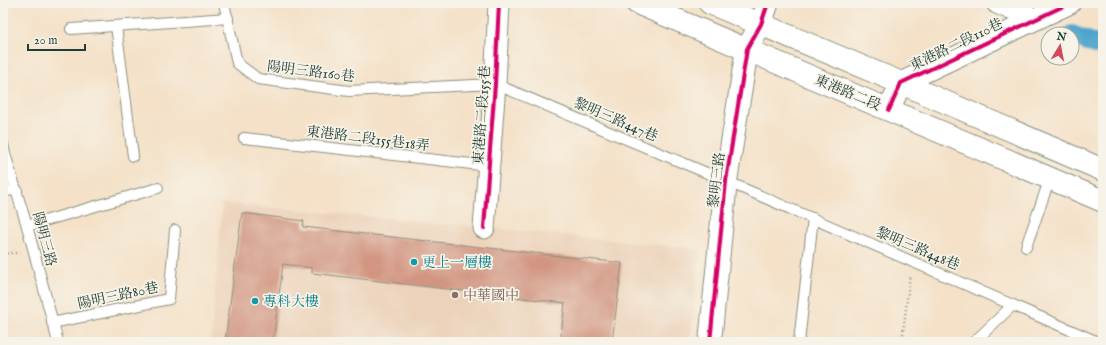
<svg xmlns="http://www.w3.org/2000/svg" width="1106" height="345" font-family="'IM FELL English','Noto Serif TC',serif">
<rect width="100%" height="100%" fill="#f7f3e8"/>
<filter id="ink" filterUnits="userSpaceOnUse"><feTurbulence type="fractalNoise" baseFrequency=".025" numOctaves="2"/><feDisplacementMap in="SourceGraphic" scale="8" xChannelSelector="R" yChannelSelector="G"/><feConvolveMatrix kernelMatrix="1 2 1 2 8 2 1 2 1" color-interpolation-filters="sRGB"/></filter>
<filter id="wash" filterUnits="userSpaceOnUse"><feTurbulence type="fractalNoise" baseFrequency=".012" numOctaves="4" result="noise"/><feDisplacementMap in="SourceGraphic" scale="16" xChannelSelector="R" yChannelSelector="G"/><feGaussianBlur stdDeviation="0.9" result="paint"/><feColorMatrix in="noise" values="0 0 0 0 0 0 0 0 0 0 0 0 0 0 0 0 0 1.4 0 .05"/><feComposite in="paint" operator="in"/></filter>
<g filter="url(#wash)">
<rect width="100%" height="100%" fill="#f4e1c8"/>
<path fill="#ecd2b9" d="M222 203 415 221 435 225 450 224 700 249 690 342H211Z"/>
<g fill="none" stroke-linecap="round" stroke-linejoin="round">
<path stroke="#4ea5cb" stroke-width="20" d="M1072 35 1103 47"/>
</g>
<g id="blocks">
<path fill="#d19581" d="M242 213 304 221 303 227 622 263 612 342H560L565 303 312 273V268L283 264 273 342H225Z"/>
</g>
</g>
<g filter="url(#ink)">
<use href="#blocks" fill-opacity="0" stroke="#8a8f7e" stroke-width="1"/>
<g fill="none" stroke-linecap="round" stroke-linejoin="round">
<defs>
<g id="service">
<path d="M224 3 237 63 258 79 349 91 495 84 726 181 1098 342"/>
<path d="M116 26 133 156"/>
<path d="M71 29 228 18"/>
<path d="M244 138 489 166"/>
<path d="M3 144 5 154 27 226 58 342"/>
<path d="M3 191 17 190"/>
<path d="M27 226 158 188"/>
<path d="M1026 247 1050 178"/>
<path d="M52 323 169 299 175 230"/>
<path d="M799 342 813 218"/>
<path d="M974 342 1013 305"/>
</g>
<g id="minor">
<path d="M997 3 1034 19"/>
<path d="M761 24 768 3"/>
<path d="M889 110 901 83 1070 3"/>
<path d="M484 228 495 84 499 3"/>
</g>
<path id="tertiary" d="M710 342 726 181 747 49 761 24"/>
<g id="primary">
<path d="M637 3 1103 201"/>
<path d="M710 3 901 83 1103 170"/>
</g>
</defs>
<use href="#service" stroke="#8a8f7e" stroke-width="12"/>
<use href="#minor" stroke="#8a8f7e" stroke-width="23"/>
<use href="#tertiary" stroke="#8a8f7e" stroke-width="24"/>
<use href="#primary" stroke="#8a8f7e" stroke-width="24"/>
<g stroke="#8a8f7e" stroke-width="2.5" stroke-dasharray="1 3" stroke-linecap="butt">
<path d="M3 253H20"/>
<path d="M902 342 910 275"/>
</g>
<use href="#service" stroke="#fff" stroke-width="10"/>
<use href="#minor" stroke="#fff" stroke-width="21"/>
<use href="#tertiary" stroke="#fff" stroke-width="22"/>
<use href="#primary" stroke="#fff" stroke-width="22"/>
<defs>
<g id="cycleway">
<path d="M889 110 901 83 1070 3"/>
<path d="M484 228 495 84 499 3"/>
<path d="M710 342 726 181 747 49 761 24 768 3"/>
</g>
</defs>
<use href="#cycleway" stroke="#f7f3e8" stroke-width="6"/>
<use href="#cycleway" stroke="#d6006c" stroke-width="4"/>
</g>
</g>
<g fill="#0f9aa8" stroke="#f7f3e8" stroke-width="1.5">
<circle cx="414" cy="262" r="4"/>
<circle cx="255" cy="301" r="4"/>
</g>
<circle fill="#8d6e63" stroke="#f7f3e8" stroke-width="1.5" cx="455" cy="295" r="4"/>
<g text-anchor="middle" stroke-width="3.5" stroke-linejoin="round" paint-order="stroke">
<g font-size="14" fill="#1f3d34" stroke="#f7f3e8">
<text transform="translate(956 44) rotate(-26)" y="5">東港路二段110巷</text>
<text transform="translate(311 71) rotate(7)" y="5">陽明三路160巷</text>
<text transform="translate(848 92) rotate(23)" y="5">東港路二段</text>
<text transform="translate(481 115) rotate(-86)" y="5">東港路二段155巷</text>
<text transform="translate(616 119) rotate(23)" y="5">黎明三路447巷</text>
<text transform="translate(368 138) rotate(7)" y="5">東港路二段155巷18弄</text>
<text transform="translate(716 180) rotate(-83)" y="5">黎明三路</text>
<text transform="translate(45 239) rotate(75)" y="5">陽明三路</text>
<text transform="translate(918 248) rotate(23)" y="5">黎明三路448巷</text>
<text transform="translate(118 295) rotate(-12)" y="5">陽明三路80巷</text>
</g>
<g font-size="14" fill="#0d838f" stroke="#f7f3e8" text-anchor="start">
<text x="422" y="267">更上一層樓</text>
<text x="263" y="306">專科大樓</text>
</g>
<g font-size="14" fill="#785e54" stroke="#f7f3e8" text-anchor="start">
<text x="463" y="300">中華國中</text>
</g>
</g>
<rect width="1106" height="345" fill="none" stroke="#f7f3e8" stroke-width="16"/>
<g transform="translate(1060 46) rotate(10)"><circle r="19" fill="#f7f3e8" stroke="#a1aaa0"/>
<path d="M0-3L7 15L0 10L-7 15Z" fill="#d1495b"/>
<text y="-6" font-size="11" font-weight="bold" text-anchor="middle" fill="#1f3d34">N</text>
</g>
<path d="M28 44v6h57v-6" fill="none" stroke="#1f3d34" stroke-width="2"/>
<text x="34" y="44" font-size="12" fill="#1f3d34" stroke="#f7f3e8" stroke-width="3" paint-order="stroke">20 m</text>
</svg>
